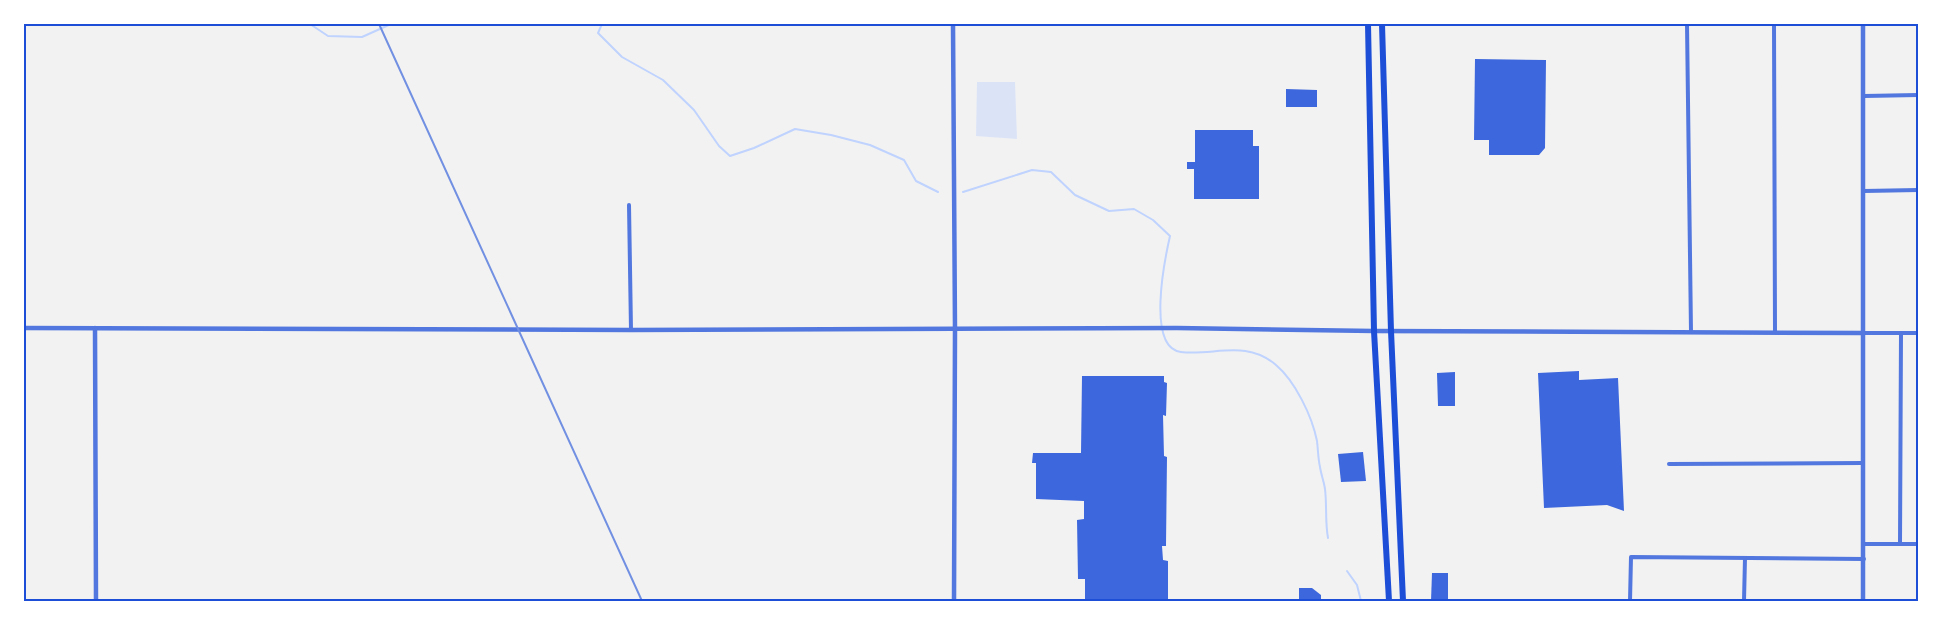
<svg xmlns="http://www.w3.org/2000/svg" width="1942" height="625" font-family="Signika,sans-serif">
<rect width="100%" height="100%" fill="#f2f2f2"/>
<path fill="#dbe4f7" d="M977 82H1015L1017 139 976 136Z"/>
<g fill="none" stroke-linecap="round" stroke-linejoin="round">
<g stroke="#bfd3fe" stroke-width="2">
<path d="M310 24 328 36 362 37 391 24"/>
<path d="M602 24 598 33 622 57 663 80 694 110 719 146 730 156 754 148 795 129 831 135 870 145 904 160 916 181 938 192"/>
<path d="M963 192 1032 170 1051 172 1075 195 1109 211 1134 209 1153 220 1170 236C1165 258 1146 348 1181 352 1214 356 1246 339 1276 365 1295 381 1312 416 1317 441 1318 449 1318 458 1320 467 1321 474 1324 482 1325 489 1327 506 1325 522 1328 538"/>
<path d="M1347 571 1357 585 1361 601"/>
</g>
</g>
<g fill="#3d67dc">
<path d="M1475 59 1546 60 1545 148 1539 155H1489V140H1474Z"/>
<path d="M1286 89 1317 90V107H1286Z"/>
<path d="M1195 130H1253V146H1259V199H1194V169H1187V162H1195Z"/>
<path d="M1579 371V380L1618 378 1624 511 1607 505 1544 508 1538 373Z"/>
<path d="M1455 372V406H1438L1437 373Z"/>
<path d="M1082 376H1164V382L1167 383 1166 416 1163 415 1164 456 1167 457 1166 546H1162L1163 560 1168 561V601H1085V579H1078L1077 520 1084 519V501L1036 499V463H1032L1033 453H1081Z"/>
<path d="M1363 452 1366 481 1341 482 1338 454Z"/>
<path d="M1432 573H1448V601H1431Z"/>
<path d="M1299 588H1312L1321 595V601H1299Z"/>
</g>
<g fill="none" stroke-linecap="round" stroke-linejoin="round">
<g stroke="#5277de" stroke-width="4">
<path d="M1687 24 1691 332"/>
<path d="M1774 24 1775 332"/>
<path d="M1864 96 1918 95"/>
<path d="M1864 191 1918 190"/>
<path d="M629 205 631 330"/>
<path d="M1862 333H1918"/>
<path d="M1669 464 1863 463"/>
<path d="M1864 544H1918"/>
<path d="M1900 544 1901 333"/>
<path d="M1630 601 1631 557 1864 559"/>
<path d="M1744 601 1745 558"/>
</g>
<g stroke="#5277de" stroke-width="4.5">
<path d="M953 24 955 330 954 601"/>
<path d="M24 328 631 330 1177 328 1374 331 1862 333"/>
<path d="M95 328 96 601"/>
<path d="M1863 601V24"/>
</g>
<g stroke="#1d4ed8" stroke-width="6">
<path d="M1368 24 1374 331 1389 601"/>
<path d="M1382 24 1391 331 1403 601"/>
</g>
<path stroke="#7290e2" stroke-width="2" d="M379 24 642 601"/>
</g>
<rect width="1942" height="625" fill="none" stroke="#ffffff" stroke-width="50"/>
<rect x="25" y="25" width="1892" height="575" fill="none" stroke="#1d4ed8" stroke-width="2"/>
</svg>
